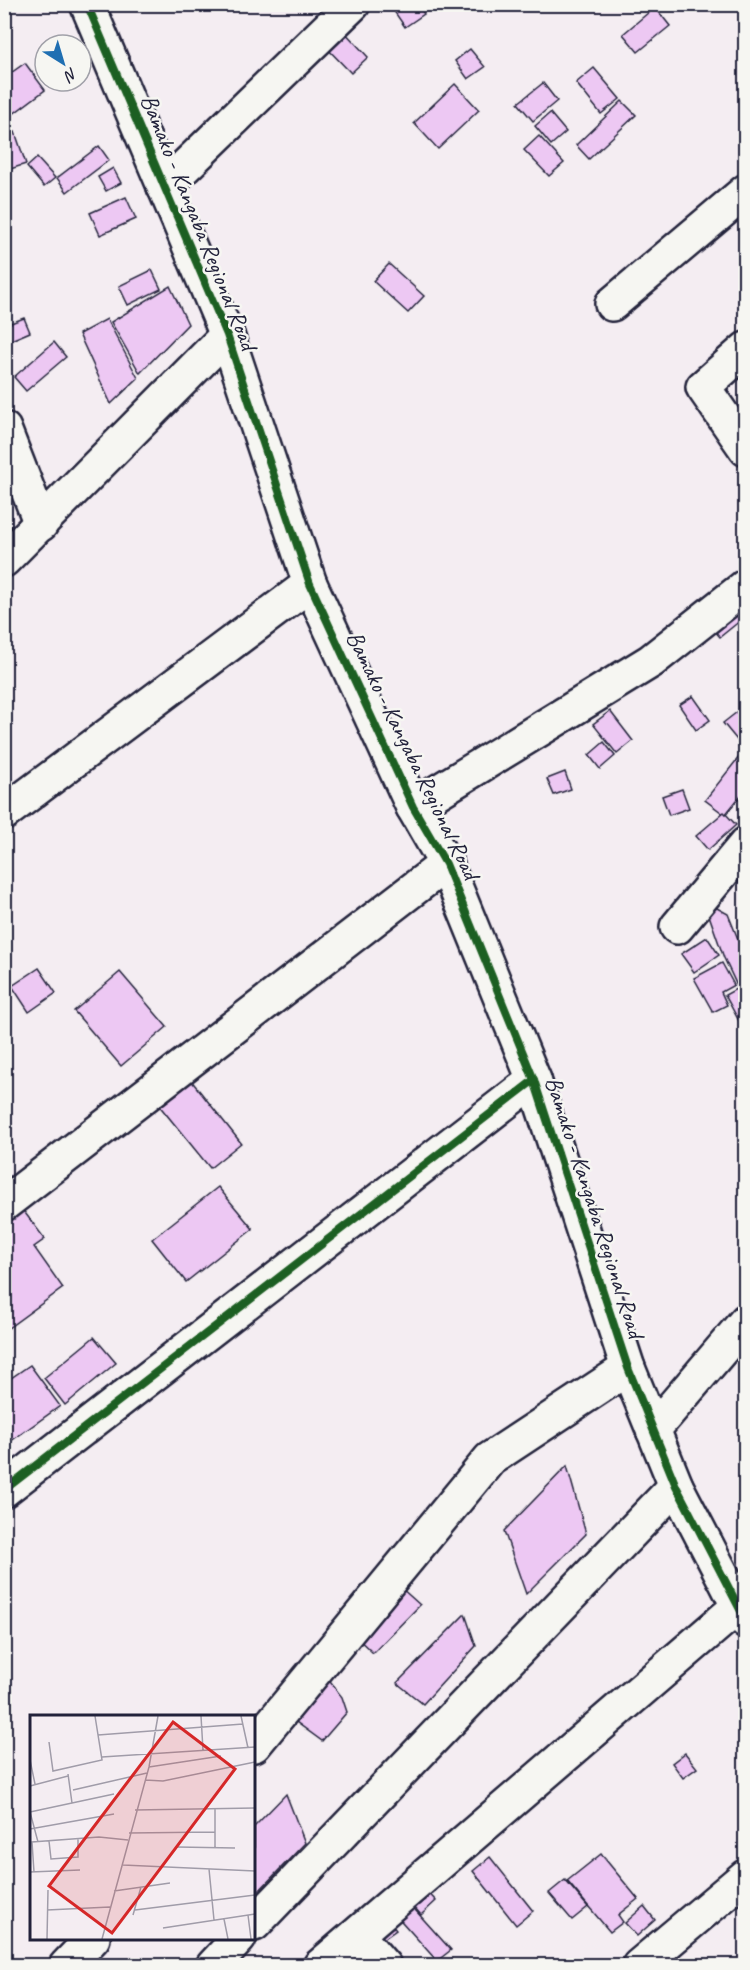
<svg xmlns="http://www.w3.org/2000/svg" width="750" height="1970" font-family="Caveat,sans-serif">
<rect width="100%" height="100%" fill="#f4edf2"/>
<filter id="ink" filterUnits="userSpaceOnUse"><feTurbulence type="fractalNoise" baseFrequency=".0167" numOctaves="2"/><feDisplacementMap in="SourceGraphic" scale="12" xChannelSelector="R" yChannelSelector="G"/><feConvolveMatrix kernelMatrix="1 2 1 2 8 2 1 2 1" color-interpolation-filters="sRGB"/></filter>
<g filter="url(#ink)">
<g fill="#edc8f3" stroke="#22223b" stroke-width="1.5">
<path d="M389 4H418L424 14 405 27Z"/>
<path d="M655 7 670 26 638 52 623 34Z"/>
<path d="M341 28 368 57 351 73 323 44Z"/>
<path d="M470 49 485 67 468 79 455 61Z"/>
<path d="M25 63 45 90 5 120 4 78Z"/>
<path d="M594 68 620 99 601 114 576 83Z"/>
<path d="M543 83 557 101 533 121 518 103Z"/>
<path d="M455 84 479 110 438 149 414 123Z"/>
<path d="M622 101 636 115 589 159 576 145Z"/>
<path d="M550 113 566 132 551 145 535 126Z"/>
<path d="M15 132 26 164 4 171V136Z"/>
<path d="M539 136 564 163 549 176 524 150Z"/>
<path d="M99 146 109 160 67 192 57 178Z"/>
<path d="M37 158 55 178 44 187 27 167Z"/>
<path d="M113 168 121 183 106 191 98 177Z"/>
<path d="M126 197 136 219 100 235 90 213Z"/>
<path d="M389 264 424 296 408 313 373 281Z"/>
<path d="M152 270 161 289 128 305 119 286Z"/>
<path d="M170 286 188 324 140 373 111 322Z"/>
<path d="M4 308 11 323 24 318 30 332 4 343Z"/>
<path d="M107 319 138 378 111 404 79 334Z"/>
<path d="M54 342 66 357 26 391 14 377Z"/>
<path d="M746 589V616L720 637 706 621Z"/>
<path d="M693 696 710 720 696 730 679 705Z"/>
<path d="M746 705V751L723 723Z"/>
<path d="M610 711 633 741 617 754 593 724Z"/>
<path d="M604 742 615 756 600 769 589 755Z"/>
<path d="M743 752 746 754V789L725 815 705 800Z"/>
<path d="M565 772 571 789 554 795 547 779Z"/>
<path d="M682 789 689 808 669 815 662 796Z"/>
<path d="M724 812 736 825 708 850 696 836Z"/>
<path d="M704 901 728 914 746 959V1034L725 995 738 988 724 958Z"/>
<path d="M707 937 719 955 694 972 681 954Z"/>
<path d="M722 963 734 985 721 992 727 1005 713 1012 694 978Z"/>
<path d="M39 968 56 993 29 1012 12 986Z"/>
<path d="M120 972 167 1027 121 1066 74 1011Z"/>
<path d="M190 1079 241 1143 210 1168 158 1104Z"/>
<path d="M218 1187 253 1229 186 1282 152 1239Z"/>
<path d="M22 1209 45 1239 34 1247 63 1288 4 1331V1222Z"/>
<path d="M94 1337 116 1363 65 1405 44 1378Z"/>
<path d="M30 1365 60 1406 4 1446V1383Z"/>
<path d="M567 1466 586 1534 526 1594 504 1531Z"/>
<path d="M400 1587 420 1605 373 1653 354 1635Z"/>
<path d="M465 1614 476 1646 423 1704 397 1683Z"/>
<path d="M327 1678 342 1697 347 1712 322 1741 292 1719Z"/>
<path d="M685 1753 697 1768 683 1778 672 1763Z"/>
<path d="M286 1794 305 1843 254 1896V1827Z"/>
<path d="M601 1854 638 1899 618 1915 623 1922 610 1932 567 1881Z"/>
<path d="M490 1857 533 1911 516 1925 473 1871Z"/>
<path d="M565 1880 588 1907 572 1920 549 1893Z"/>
<path d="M423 1887 436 1901 421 1915 408 1900Z"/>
<path d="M407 1901 451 1950 437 1961 394 1913Z"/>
<path d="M644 1906 655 1920 637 1936 625 1923Z"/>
<path d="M388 1920 396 1930 382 1940 374 1930Z"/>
</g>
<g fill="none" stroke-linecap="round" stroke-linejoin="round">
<defs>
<g id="minor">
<path d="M87 4 227 335 310 584 413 807 446 864 534 1080 628 1368 676 1486 746 1621"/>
<path d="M164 187 353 4"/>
<path d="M612 304 746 191"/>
<path d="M746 349 703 387 746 449"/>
<path d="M4 429 41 524"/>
<path d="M4 560 227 335"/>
<path d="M413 807 651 661 746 586"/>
<path d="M4 813 310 584"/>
<path d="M677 927 746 844"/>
<path d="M4 1204 446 864"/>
<path d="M653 1430 746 1321"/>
<path d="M4 1490 534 1080"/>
<path d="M254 1745 490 1459 628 1368"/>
<path d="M254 1924 676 1486"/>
<path d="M357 1935 384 1966"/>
<path d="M66 1966 93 1938"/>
<path d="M213 1966 239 1938"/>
<path d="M320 1966 746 1600"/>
<path d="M639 1966 746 1876"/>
</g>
</defs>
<use href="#minor" stroke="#22223b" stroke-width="38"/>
<use href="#minor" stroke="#f6f6f2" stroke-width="33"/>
<defs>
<g id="cycleway">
<path d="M87 4 227 335 310 584 413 807 446 864 534 1080 628 1368 676 1486 746 1621"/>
<path d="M4 1490 534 1080"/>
</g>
</defs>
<use href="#cycleway" stroke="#f6f6f2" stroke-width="11"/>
<use href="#cycleway" stroke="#1b5e20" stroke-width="8"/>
</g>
</g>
<g text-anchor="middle" stroke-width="5" stroke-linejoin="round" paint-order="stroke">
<g font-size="24" fill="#22223b" stroke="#f6f6f2">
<text transform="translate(199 222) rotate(68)" y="8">Bamako - Kangaba Regional Road</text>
<text transform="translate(413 755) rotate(64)" y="8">Bamako - Kangaba Regional Road</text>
<text transform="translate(595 1207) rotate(72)" y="8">Bamako - Kangaba Regional Road</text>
</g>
</g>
<g transform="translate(30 1715)">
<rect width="225" height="225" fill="#f4edf2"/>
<path fill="none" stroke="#a09ca9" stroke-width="1.5" d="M171 1 173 35M211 1 218 33M68 20 213 9M19 27 23 56 72 45 65 1M72 42 225 32M0 45 5 69M119 52 191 41M38 59 42 88M115 65 133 66 225 47M0 71 38 61M43 75 117 58M185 94V132M105 95 225 93M0 97 84 79M0 97 8 127M0 114 84 99M99 118 185 117M19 126 21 144 48 142V123M147 132 205 133M93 150 225 156M179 154 184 205M0 157 50 155M4 157 2 127 69 122 98 125M84 176 140 168M17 195 80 192M105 195 225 180M103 200 111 172M218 200 221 224M194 204 198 224M133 213 225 199M17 224 18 175M72 224 119 52 128 1"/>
<path fill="#d62828" fill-opacity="0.15" stroke="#d62828" stroke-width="3" d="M143 7 205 54 82 218 19 171Z"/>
<rect width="225" height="225" fill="none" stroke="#22223b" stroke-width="3"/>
</g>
<rect width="750" height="1970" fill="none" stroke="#f6f6f2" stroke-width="24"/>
<rect x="12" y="12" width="726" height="1946" fill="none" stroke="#22223b" stroke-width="2" filter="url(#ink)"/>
<g transform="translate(63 63) rotate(143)"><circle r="28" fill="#f6f6f2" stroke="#a1a1a9" stroke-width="1.5"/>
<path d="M0-4.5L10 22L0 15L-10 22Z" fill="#1f6fb2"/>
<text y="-9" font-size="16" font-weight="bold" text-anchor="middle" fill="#22223b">N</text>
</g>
</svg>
